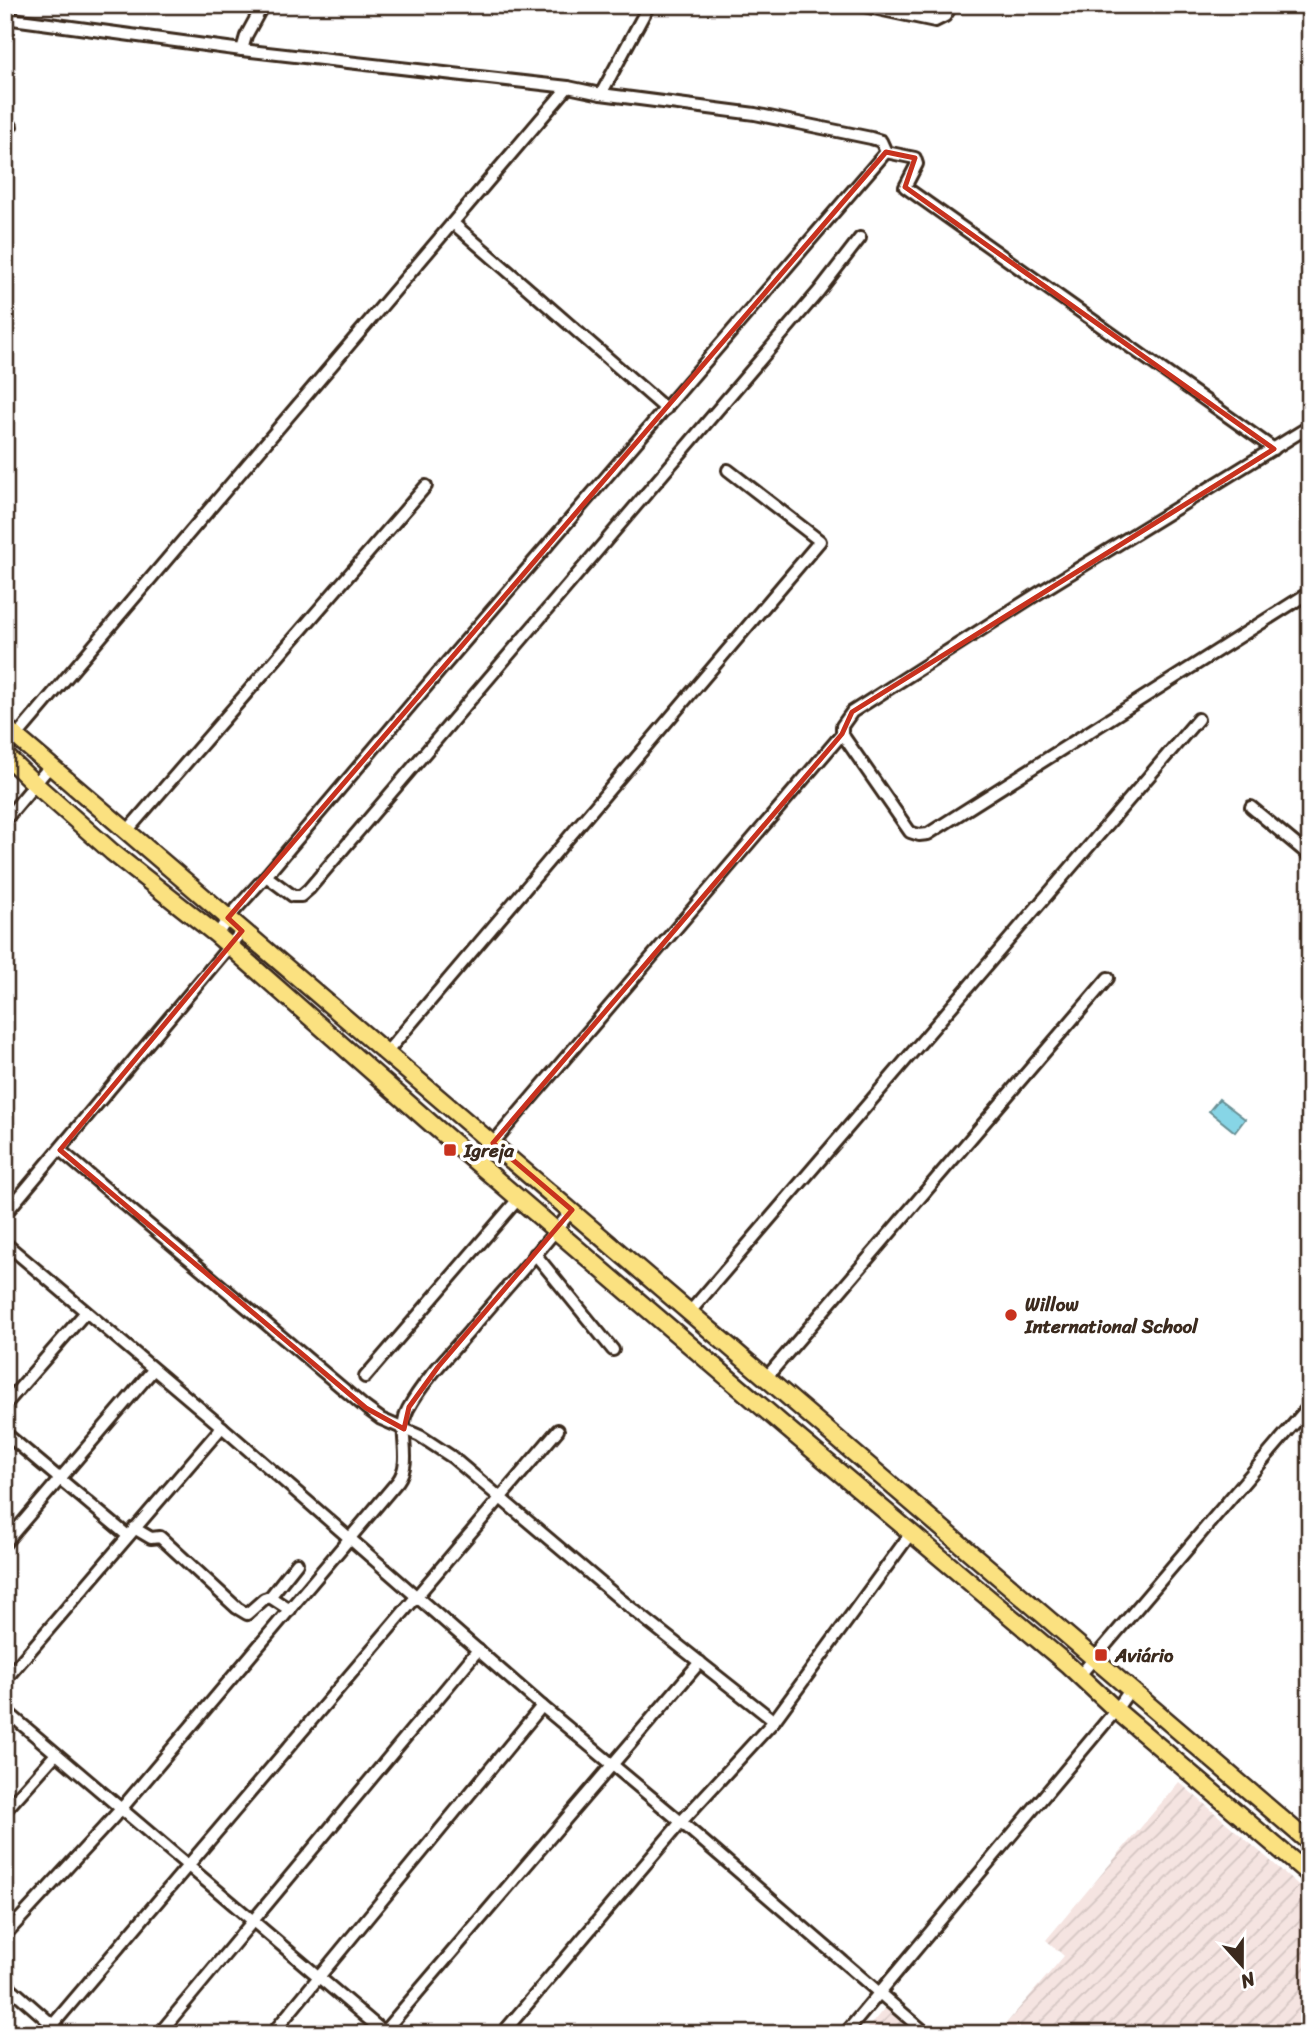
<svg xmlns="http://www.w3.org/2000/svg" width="1315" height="2039" font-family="Sriracha,sans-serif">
<defs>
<pattern id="industrial-furrows" width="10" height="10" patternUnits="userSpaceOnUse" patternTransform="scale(1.75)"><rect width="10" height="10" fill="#f5e4e1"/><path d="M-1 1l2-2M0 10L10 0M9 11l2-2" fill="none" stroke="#d3c4c1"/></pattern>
<pattern id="water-ripples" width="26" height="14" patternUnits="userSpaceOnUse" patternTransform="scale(1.75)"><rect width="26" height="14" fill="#87d5e6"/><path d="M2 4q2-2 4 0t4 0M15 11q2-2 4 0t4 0" fill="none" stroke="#75b7c5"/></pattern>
</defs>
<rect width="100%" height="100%" fill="#fff"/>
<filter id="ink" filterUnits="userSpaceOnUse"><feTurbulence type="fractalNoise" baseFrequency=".0143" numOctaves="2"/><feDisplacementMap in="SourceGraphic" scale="14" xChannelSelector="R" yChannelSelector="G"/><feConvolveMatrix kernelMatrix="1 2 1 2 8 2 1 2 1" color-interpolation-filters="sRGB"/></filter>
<g filter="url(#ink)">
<g fill="url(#industrial-furrows)">
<path d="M1179 1782 1310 1895V2034H997L1064 1956 1046 1940Z"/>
<path d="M893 1998 935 2034H863Z"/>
</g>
<path fill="url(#water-ripples)" stroke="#699196" stroke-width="2" d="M1219 1099 1245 1119 1235 1132 1209 1111Z"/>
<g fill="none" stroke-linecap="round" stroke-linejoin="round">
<defs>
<g id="minor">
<path d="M859 5 935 21 945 16 952 5"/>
<path d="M5 18 242 50 568 87 601 94 755 114 871 138 881 141 886 152 915 158 917 164 905 187 1274 449"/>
<path d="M242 50 246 36 263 5"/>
<path d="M601 94 649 5"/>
<path d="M5 123 11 126"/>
<path d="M454 224 666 409"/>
<path d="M842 734 910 832 919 835 928 834 1310 592"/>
<path d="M5 750 568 87"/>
<path d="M1251 807 1310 856"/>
<path d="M5 820 51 765"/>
<path d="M127 831 426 486"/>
<path d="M266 876 293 896H301L309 889 819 291 860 238"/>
<path d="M217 935 228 918 266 876 442 668 886 152"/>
<path d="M386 1053 820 541 728 470"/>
<path d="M60 1150 366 1408 381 1419 420 1436 452 1457 621 1600 774 1721"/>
<path d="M479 1163 493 1143 842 734V726L852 712 1037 594 1310 426"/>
<path d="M5 1214 242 931"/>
<path d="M5 1243 222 1427 542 1706 681 1822 927 2034"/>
<path d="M535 1254 613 1350"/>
<path d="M689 1313 1198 719"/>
<path d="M365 1377 519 1198"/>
<path d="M765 1379 1108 978"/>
<path d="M5 1405 85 1313"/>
<path d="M5 1433 128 1536"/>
<path d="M134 1528 151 1538 160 1537 237 1608 247 1614 264 1599 270 1597 290 1610"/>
<path d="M5 1543 153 1370"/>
<path d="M270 1597 297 1563"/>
<path d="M1080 1675 1310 1405"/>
<path d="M5 1680 222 1427"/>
<path d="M5 1710 386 2034"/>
<path d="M5 1811 56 1754"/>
<path d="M5 1935 122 1808 398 1481C414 1459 396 1431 408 1409 423 1381 447 1357 468 1333 502 1292 539 1253 572 1210"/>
<path d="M5 1983 63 2034"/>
<path d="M45 2034 558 1430"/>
<path d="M159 2034 478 1650"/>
<path d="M272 2034 542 1706"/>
<path d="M382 2034 700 1662"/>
<path d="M502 2034 681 1822 774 1721 911 1533"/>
<path d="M845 2034 1116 1710 1130 1690"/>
</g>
<g id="highway">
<path d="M5 727 1310 1843"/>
<path d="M5 755 35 784 112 852 217 935 435 1127 782 1424 1068 1665 1116 1710 1310 1875"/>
</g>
</defs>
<use href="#minor" stroke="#3b2a1e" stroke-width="16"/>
<use href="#highway" stroke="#3b2a1e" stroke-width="21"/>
<use href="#minor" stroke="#fff" stroke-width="10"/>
<use href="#highway" stroke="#fbe180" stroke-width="16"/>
</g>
</g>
<path fill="none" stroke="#c8321e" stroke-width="5" stroke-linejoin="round" d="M886 152 915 158 905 187 1274 449 852 712 842 734 493 1143 572 1210 438 1367 409 1407 404 1429 366 1408 60 1150 242 931 228 918Z"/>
<g fill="#c8321e" stroke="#fff" stroke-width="2.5">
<rect x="443" y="1143" width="14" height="14" rx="3.5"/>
<circle cx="1011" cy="1315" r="7"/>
<rect x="1094" y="1648" width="14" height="14" rx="3.5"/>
</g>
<g text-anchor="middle" stroke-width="7" stroke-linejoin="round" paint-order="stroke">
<g font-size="19" font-weight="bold" fill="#3b2a1e" stroke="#fff" text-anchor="start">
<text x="464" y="1157">Igreja</text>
<text x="1025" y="1311">Willow<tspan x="1025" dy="22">International School</tspan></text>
<text x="1115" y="1662">Aviário</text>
</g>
</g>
<rect width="1315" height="2039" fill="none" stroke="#fff" stroke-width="28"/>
<rect x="14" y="14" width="1287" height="2011" fill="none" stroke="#3b2a1e" stroke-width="2.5" filter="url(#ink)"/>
<g transform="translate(1242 1965) rotate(159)" stroke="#ffffff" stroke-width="5" paint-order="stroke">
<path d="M0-5L12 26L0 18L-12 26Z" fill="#3b2a1e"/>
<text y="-10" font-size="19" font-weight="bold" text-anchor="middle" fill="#3b2a1e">N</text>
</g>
</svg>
